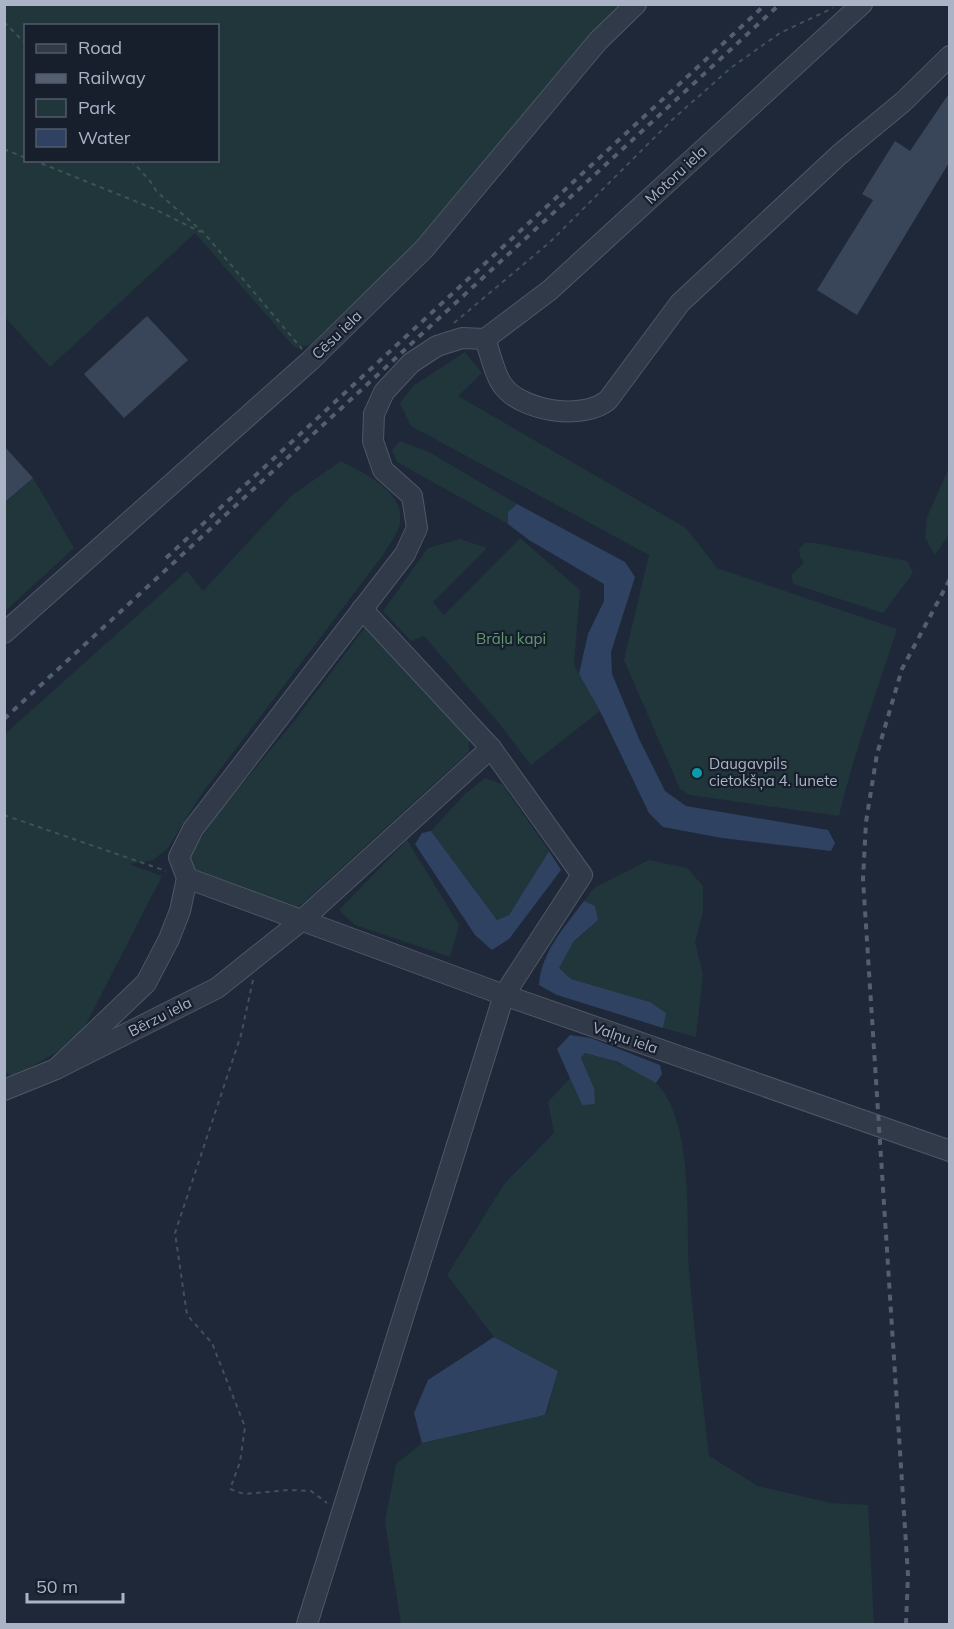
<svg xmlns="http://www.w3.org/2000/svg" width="954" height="1629" font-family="Mulish,sans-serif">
<rect width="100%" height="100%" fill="#1e2839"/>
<g fill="#20363a" fill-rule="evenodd">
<path d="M5 5H625L424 235 310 345 295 348 195 233 50 367 5 317ZM26 26H218V160H26Z"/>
<path d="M465 352 482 373 458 396 686 528 717 568 897 629C877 691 854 752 839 816L690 795 680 789 624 660 649 555 411 426 400 403 413 386Z"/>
<path d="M400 441 429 452 517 504 508 512V524L397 462 392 450Z"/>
<path d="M341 461C363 473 404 490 400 522 399 532 388 546 383 555L200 796 168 848 153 860 129 864 162 876 78 1040 13 1077 4 1071V735L187 571 203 591 291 496Z"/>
<path d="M949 468V534L935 555 925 538 927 517Z"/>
<path d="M33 478 74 548 5 611V503Z"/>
<path d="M520 538 580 590 574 665 600 711 531 765 498 722 424 636 411 641 383 611 428 548 460 539 487 548 433 602 444 615Z"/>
<path d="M805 543H815L907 561 913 573 883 613 793 584 791 575 804 563 800 557 799 549Z"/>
<path d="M366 626 469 735V752L295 910 198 878 189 856 223 807 296 719Z"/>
<path d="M485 778 502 784 549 851 509 915 497 920 431 831 465 794Z"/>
<path d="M407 840 459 925 450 957 355 925 339 910Z"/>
<path d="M649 860 687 868 703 886V912L695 942 703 975 696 1037 663 1028 665 1013 650 1002 571 979 559 968 574 941 598 920 595 906 584 901 594 888Z"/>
<path d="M585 1053C606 1059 641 1068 656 1083 694 1121 686 1219 689 1269 694 1331 702 1394 709 1456L758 1486 831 1503 868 1505 874 1624H401L385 1522 396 1464 422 1443 546 1415 558 1371 494 1337 447 1275 505 1183 554 1133 548 1102 570 1078 582 1105 594 1088 581 1058Z"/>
</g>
<g fill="#2f4262">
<path d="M517 504 625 562 635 577 611 652 612 674 640 741 665 791 686 806 828 830 835 843 831 851 722 838 663 827 649 813 600 711 579 674 588 634 604 601V584L529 540 508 524V512Z"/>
<path d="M431 831 497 920 509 915 549 851 561 870 509 939 492 950 475 935 415 844 422 833Z"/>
<path d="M584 901 595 906 598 920 574 941 559 968 571 979 650 1002 666 1013 663 1028 557 995 539 985C541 952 565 927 584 901Z"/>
<path d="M570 1035 591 1038 660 1065 662 1074 656 1083 618 1062 585 1053 581 1058 594 1088 595 1104 582 1105 557 1049Z"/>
<path d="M494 1337 558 1371 545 1415 422 1443 414 1413 428 1380Z"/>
</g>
<g fill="#394659">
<path d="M950 92V161L857 315 817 290 873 200 862 194 895 141 910 151Z"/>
<path d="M147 316 188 360 124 418 84 374Z"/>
<path d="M4 446 33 478 4 503Z"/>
</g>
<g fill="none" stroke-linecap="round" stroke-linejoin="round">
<defs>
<g id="minor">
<path d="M485 339C490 352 495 377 504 387 523 411 583 421 608 400L680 303 840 154 903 102 950 56"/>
<path d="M485 339 550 290 862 4"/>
<path d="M4 633 311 360 424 249 598 41 636 4"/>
<path d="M187 878 504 995 950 1151"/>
<path d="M56 1069 146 983 169 939 180 911 187 878 179 857 193 829 405 554 417 528 412 496 383 470 373 441 374 414 384 392 411 363 437 346 462 338 485 339"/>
<path d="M4 1090 56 1069 217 988 301 921 491 748"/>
<path d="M307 1624 504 995 582 875 491 748 362 609"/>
</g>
</defs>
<use href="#minor" stroke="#4f5767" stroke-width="22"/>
<g stroke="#3d5357" stroke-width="2" stroke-dasharray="4.5 4.5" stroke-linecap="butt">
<path d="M4 22 26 44"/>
<path d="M4 149 26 158"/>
<path d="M33 160 152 208 201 232"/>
<path d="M131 160 150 181 157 192 204 233 302 349"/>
<path d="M454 323 550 242 673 119 732 67 780 33 833 8"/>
<path d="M4 815 166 871"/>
<path d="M253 980 241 1035 175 1233 187 1315 212 1343 245 1427 240 1462 230 1489 244 1494 289 1490 311 1491 327 1503"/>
</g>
<use href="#minor" stroke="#313a49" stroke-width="20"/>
<g stroke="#535e71" stroke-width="4" stroke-dasharray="6 6" stroke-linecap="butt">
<path d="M166 558 766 4"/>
<path d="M4 719 780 4"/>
<path d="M906 1624 908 1575 863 879 866 822 877 754 902 669 950 579"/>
</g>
</g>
<circle fill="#0f9aa8" stroke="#171f2d" stroke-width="2" cx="697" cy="773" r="6"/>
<g text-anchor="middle" stroke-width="4.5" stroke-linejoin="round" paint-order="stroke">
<g font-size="15" fill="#abb4c6" stroke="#171f2d">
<text transform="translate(676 175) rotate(-43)" y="5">Motoru iela</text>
<text transform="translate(337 335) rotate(-44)" y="5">Cēsu iela</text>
<text transform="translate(160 1017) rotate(-27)" y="5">Bērzu iela</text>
<text transform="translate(625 1038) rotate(19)" y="5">Vaļņu iela</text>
</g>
<g font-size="15" fill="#619970" stroke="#171f2d">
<text x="511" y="644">Brāļu kapi</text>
</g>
<g font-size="15" fill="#abb4c6" stroke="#171f2d" text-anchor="start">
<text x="709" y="769">Daugavpils<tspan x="709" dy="17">cietokšņa 4. lunete</tspan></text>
</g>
</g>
<rect width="954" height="1629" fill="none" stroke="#abb4c6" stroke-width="12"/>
<rect x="24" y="24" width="195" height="138" fill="#171f2d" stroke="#525b6a" stroke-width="1.5"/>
<rect x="36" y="44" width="30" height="9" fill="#313a49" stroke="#525b6a" stroke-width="1.5"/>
<text x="78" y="54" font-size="18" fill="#abb4c6">Road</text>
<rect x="36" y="74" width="30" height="9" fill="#535e71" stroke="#525b6a" stroke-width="1.5"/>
<text x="78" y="84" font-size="18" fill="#abb4c6">Railway</text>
<rect x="36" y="99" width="30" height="18" fill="#20363a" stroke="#525b6a" stroke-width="1.5"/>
<text x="78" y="114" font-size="18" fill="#abb4c6">Park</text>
<rect x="36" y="129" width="30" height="18" fill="#2f4262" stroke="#525b6a" stroke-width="1.5"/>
<text x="78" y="144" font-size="18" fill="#abb4c6">Water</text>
<path d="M27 1593v9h96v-9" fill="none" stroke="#abb4c6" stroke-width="3"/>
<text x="36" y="1593" font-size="18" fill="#abb4c6" stroke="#171f2d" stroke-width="4.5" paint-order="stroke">50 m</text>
</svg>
